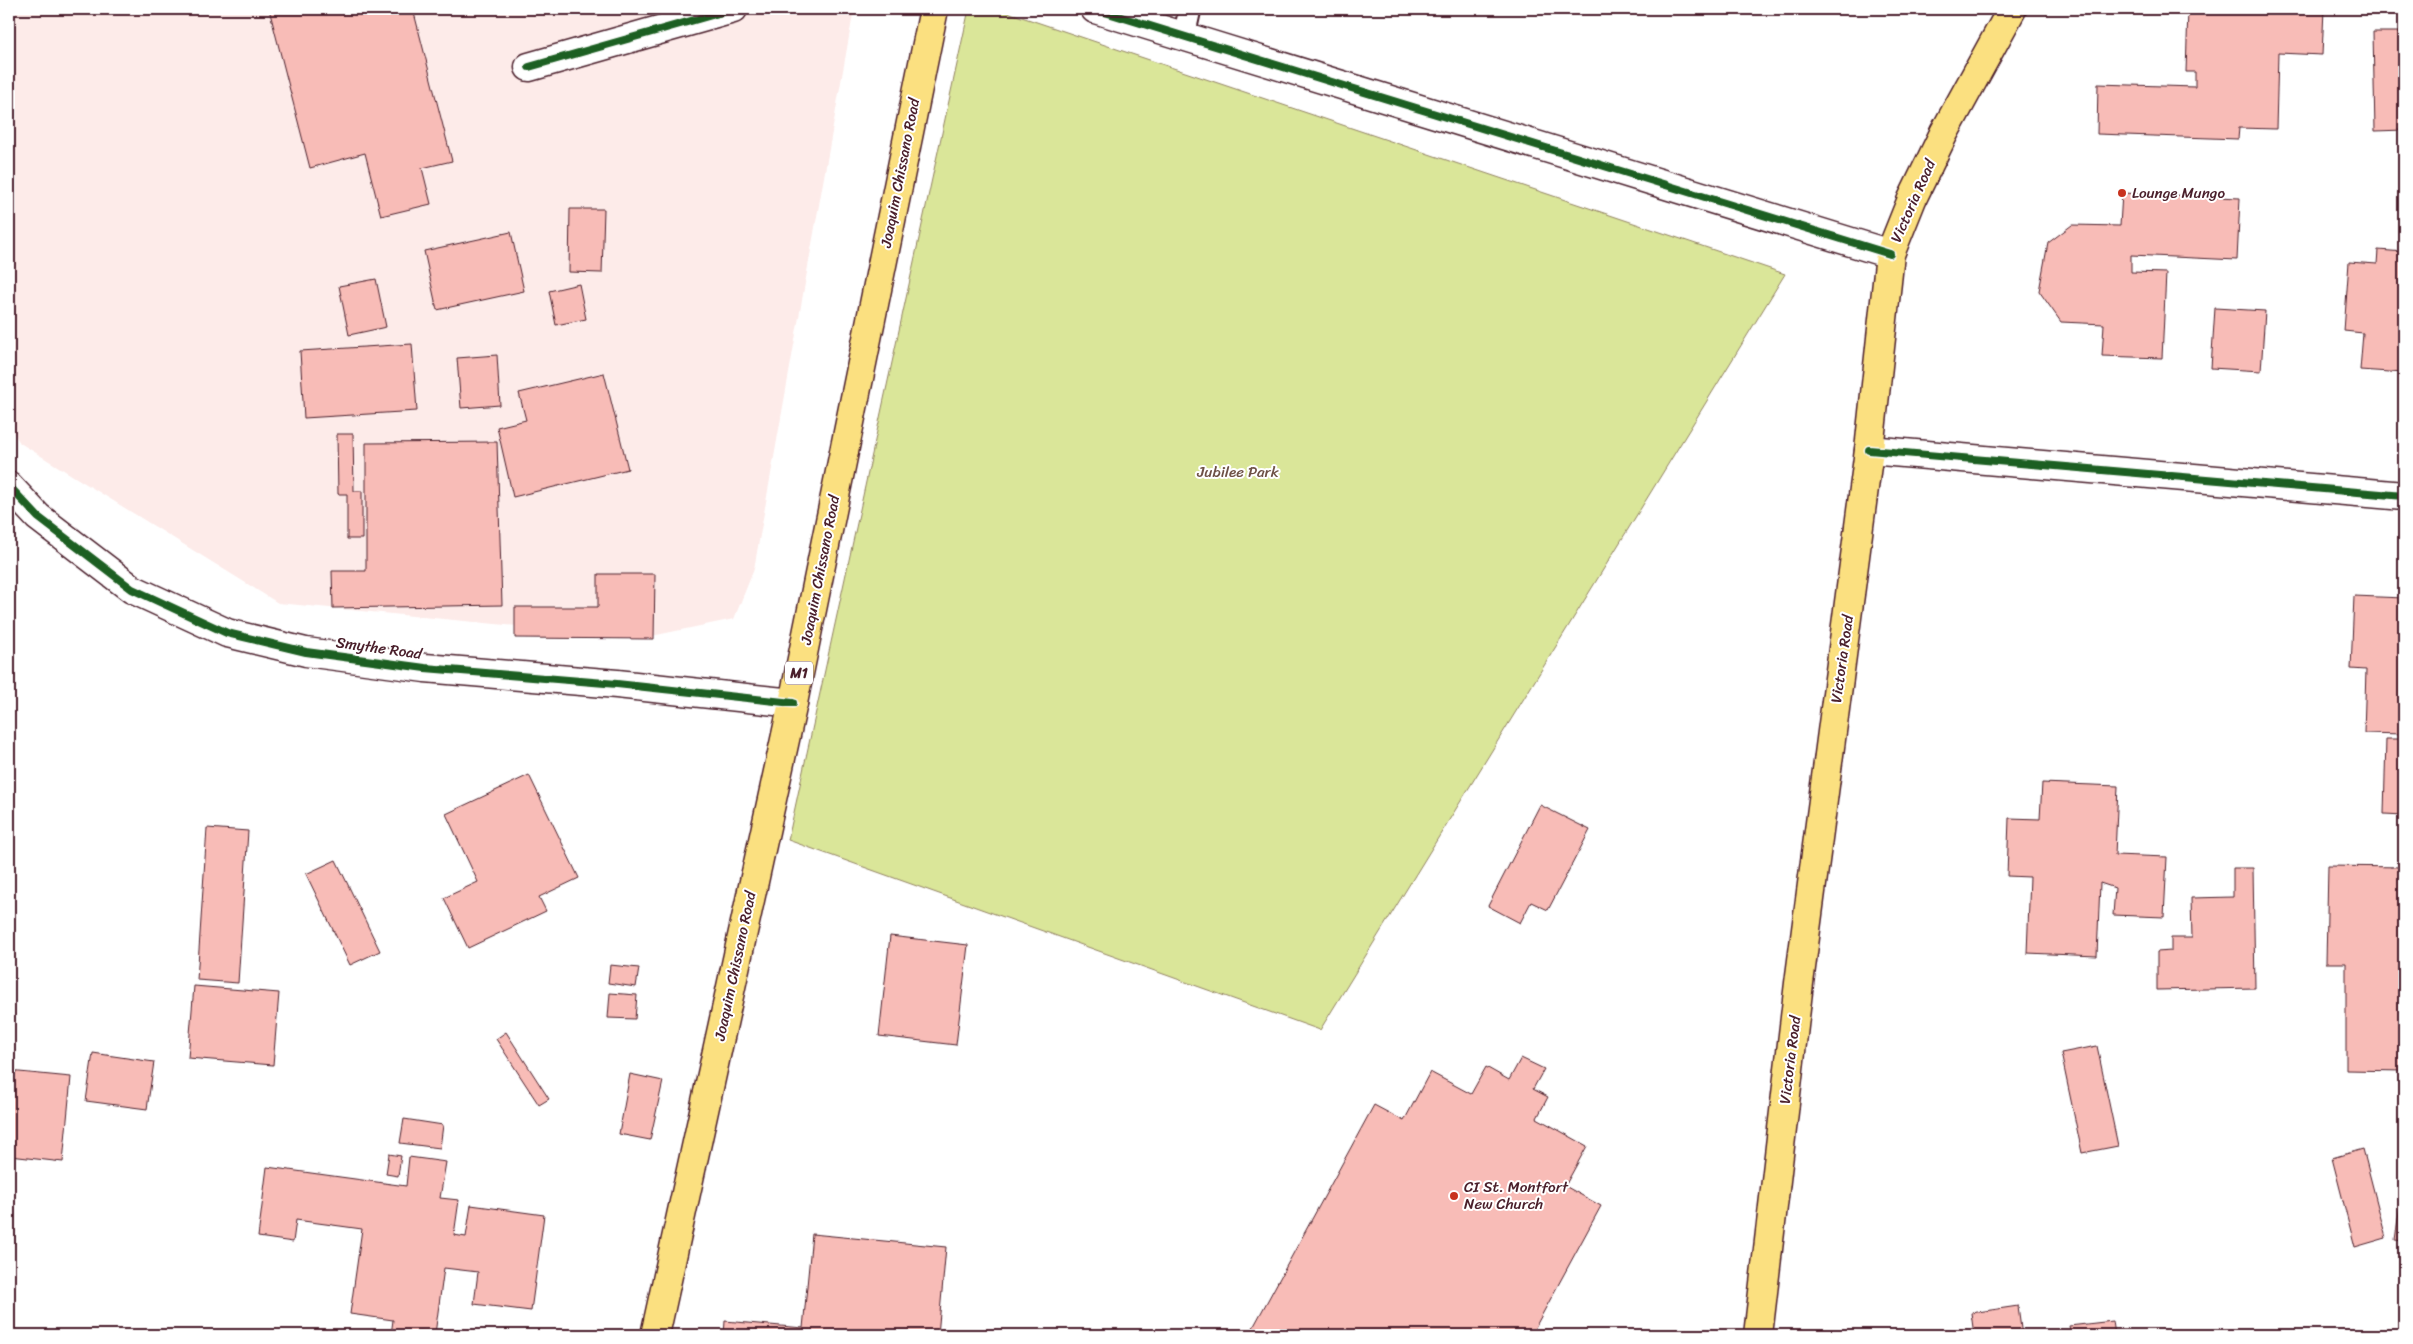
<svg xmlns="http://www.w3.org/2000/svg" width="2413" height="1344" font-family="Sriracha,sans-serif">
<rect width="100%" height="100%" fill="#fff"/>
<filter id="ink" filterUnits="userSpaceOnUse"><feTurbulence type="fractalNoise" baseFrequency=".02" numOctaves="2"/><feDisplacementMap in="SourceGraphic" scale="10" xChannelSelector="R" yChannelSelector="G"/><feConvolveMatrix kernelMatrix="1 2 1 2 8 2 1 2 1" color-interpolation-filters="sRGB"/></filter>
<g filter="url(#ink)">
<path fill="#fdebe9" d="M9 9H854L754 569 734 619 642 638 278 603 20 443 9 425Z"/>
<path fill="#dae699" stroke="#928262" d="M969 9H998L1785 274 1320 1030 788 840Z"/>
<g fill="#f8bcb7" stroke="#4a1f2b">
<path d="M269 9H413L452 161 422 168 431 204 381 216 365 153 310 168Z"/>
<path d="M2188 9H2324L2322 55 2278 53 2276 129 2239 128 2238 139 2097 134 2098 84 2195 87V72H2186Z"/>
<path d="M2373 32H2404V130L2375 131Z"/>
<path d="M2122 193 2240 198 2237 260 2131 255V272L2166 273 2162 358 2102 356 2104 324 2061 322 2039 291 2048 243 2072 225 2120 226Z"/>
<path d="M570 209H604L602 273 569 272Z"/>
<path d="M511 232 524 291 437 310 424 251Z"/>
<path d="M2378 250 2404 252V373L2360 370 2363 333 2344 331 2349 262 2377 264Z"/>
<path d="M376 279 386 327 349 335 339 286Z"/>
<path d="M579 284 586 319 556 325 549 291Z"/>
<path d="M2215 308 2265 311 2261 371 2211 368Z"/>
<path d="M412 344 417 411 304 418 300 351Z"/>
<path d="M497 355 500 405 461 408 457 358Z"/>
<path d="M604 373 628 469 513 497 497 427 526 420 519 393Z"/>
<path d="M337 434H353L354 491H362V539H347V494H338Z"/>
<path d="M497 442 502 605 333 608 332 571H366V443Z"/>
<path d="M598 574H655L654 639 515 638V607H598Z"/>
<path d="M2354 596 2404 598V734L2364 733 2366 670 2351 669Z"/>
<path d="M2386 739H2404V815L2384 814Z"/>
<path d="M529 775 579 878 539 897 546 911 468 948 444 898 478 882 446 814Z"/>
<path d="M2042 783 2118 786 2115 855 2167 857 2164 917 2113 915 2115 888 2100 883 2097 956 2027 953 2030 877 2007 876 2009 818 2040 819Z"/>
<path d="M1540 805 1590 830 1548 910 1531 902 1520 923 1488 906Z"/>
<path d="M207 828 248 831 238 983 197 980Z"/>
<path d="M336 860 380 951 350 965 306 874Z"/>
<path d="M2328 866 2404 867V1071L2346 1070V963H2326Z"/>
<path d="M2233 868H2253L2255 988 2157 990V952L2171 951V938H2192L2191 898 2233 897Z"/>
<path d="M890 936 968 945 956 1045 879 1036Z"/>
<path d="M610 965 639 968 636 987 608 983Z"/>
<path d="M194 986 279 993 273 1065 188 1058Z"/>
<path d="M610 993 637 995 635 1019 608 1018Z"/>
<path d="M506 1032 549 1099 539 1105 496 1039Z"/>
<path d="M2097 1046 2118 1146 2082 1153 2061 1053Z"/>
<path d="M93 1053 154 1062 147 1109 86 1101Z"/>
<path d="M1521 1058 1544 1069 1533 1089 1548 1097 1537 1118 1587 1146 1565 1186 1601 1206 1531 1335H1249L1374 1105 1404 1121 1430 1072 1471 1094 1486 1067 1509 1080Z"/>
<path d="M9 1071 71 1077 63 1162 10 1156 9 1165Z"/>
<path d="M630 1074 663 1081 650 1140 619 1134Z"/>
<path d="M404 1119 443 1125 440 1148 400 1143Z"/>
<path d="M2363 1149 2386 1238 2355 1247 2332 1158Z"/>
<path d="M389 1154 401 1156 398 1176 386 1174Z"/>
<path d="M409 1157 446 1162 440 1198 459 1200 454 1235 466 1237 471 1205 544 1215 531 1311 474 1304 478 1272 444 1268 435 1334 420 1331V1335H391L393 1320 350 1314 362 1229 296 1220 293 1242 258 1237 267 1167 406 1186Z"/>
<path d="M2404 1176V1241L2395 1240Z"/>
<path d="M812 1234 946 1247 938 1335H724L725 1321 803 1328Z"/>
<path d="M2018 1306 2022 1335H1974L1971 1313Z"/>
<path d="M2113 1321 2115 1335H2071L2069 1326Z"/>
</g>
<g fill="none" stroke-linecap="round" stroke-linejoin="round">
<defs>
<path id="lane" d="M1184 36 1190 9"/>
<g id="street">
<path d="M529 67 733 9"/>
<path d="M1869 450 2404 496"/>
</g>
<g id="secondary">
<path d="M1095 9 1890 254"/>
<path d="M9 486 38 517 132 589 227 633 306 652 425 668 617 684 793 703"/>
</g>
<path id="primary" d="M1758 1335 1799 983 1869 450 1890 254 1912 199 1944 133 2012 9"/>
<path id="highway" d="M655 1335 793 703 934 9"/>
</defs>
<use href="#lane" stroke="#4a1f2b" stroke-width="25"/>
<use href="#street" stroke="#4a1f2b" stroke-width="31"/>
<use href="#secondary" stroke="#4a1f2b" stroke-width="31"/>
<use href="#primary" stroke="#4a1f2b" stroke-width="31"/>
<use href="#highway" stroke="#4a1f2b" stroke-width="31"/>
<use href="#lane" stroke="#fff" stroke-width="21"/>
<use href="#street" stroke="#fff" stroke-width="28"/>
<use href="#secondary" stroke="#fff" stroke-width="28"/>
<use href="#primary" stroke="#fbe080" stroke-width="28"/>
<use href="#highway" stroke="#fbe080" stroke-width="28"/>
<defs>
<g id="cycleway">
<path d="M1095 9 1890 254"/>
<path d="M529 67 733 9"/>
<path d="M1869 450 2404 496"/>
<path d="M9 486 38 517 132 589 227 633 306 652 425 668 617 684 793 703"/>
</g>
</defs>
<use href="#cycleway" stroke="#fff" stroke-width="11"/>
<use href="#cycleway" stroke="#1b5e20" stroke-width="8"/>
</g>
</g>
<g fill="#c8321e" stroke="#fff" stroke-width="2">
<circle cx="2122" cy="193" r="5"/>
<circle cx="1454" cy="1196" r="5"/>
</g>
<g text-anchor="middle" stroke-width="4" stroke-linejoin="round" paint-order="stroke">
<rect fill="#fff" stroke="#80626b" stroke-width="1" x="785" y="661.5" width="28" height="23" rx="4"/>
<g font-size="14" font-weight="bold" fill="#4a1f2b">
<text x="799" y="678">M1</text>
</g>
<g font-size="15" fill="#4a1f2b" stroke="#fff">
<text transform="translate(900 173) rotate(-79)" y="5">Joaquim Chissano Road</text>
<text transform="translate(1913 201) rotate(-66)" y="5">Victoria Road</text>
<text transform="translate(820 570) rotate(-79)" y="5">Joaquim Chissano Road</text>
<text transform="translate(379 648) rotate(8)" y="5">Smythe Road</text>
<text transform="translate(1842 659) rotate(-82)" y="5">Victoria Road</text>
<text transform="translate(735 966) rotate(-78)" y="5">Joaquim Chissano Road</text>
<text transform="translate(1790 1060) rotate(-83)" y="5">Victoria Road</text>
</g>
<g font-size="15" fill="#4a1f2b" stroke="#fff" text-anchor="start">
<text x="2132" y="198">Lounge Mungo</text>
<text x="1464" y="1192">CI St. Montfort<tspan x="1464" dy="17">New Church</tspan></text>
</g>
<g font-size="15" fill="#6e5146" stroke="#fff">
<text x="1238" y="477">Jubilee Park</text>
</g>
</g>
<rect width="2413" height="1344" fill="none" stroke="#fff" stroke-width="30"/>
<rect x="15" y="15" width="2383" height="1314" fill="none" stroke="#4a1f2b" stroke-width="2" filter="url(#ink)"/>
</svg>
